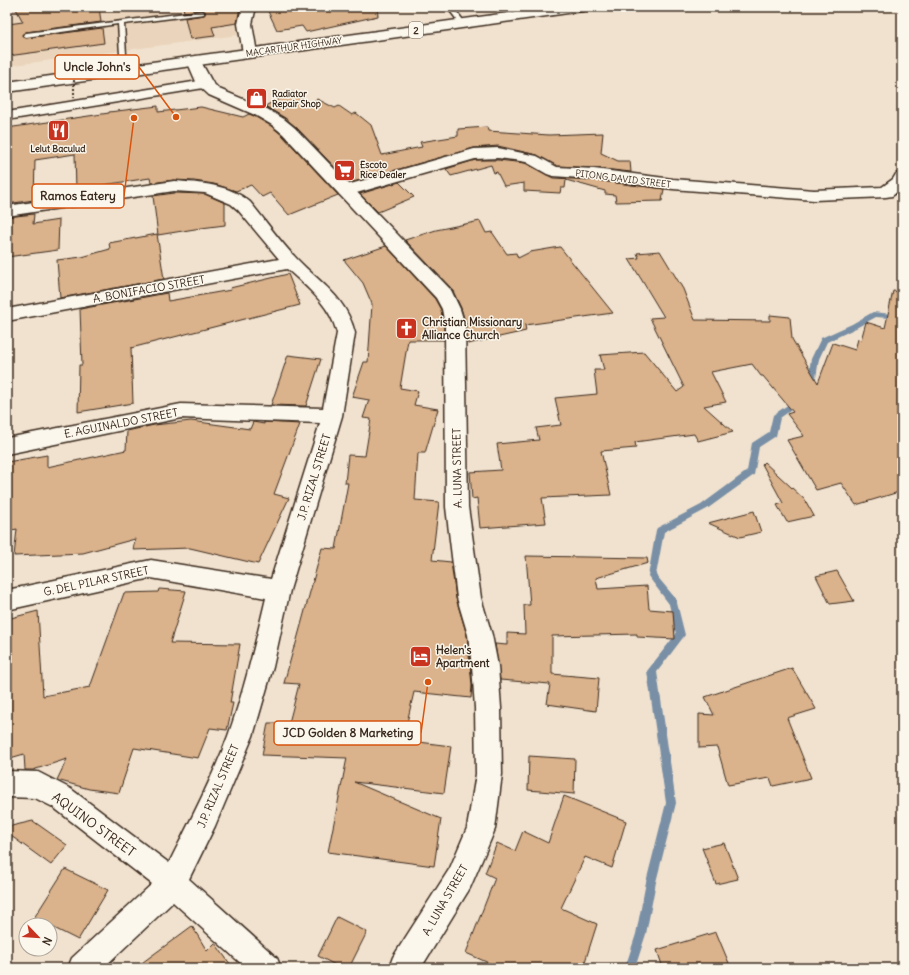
<svg xmlns="http://www.w3.org/2000/svg" width="909" height="975" font-family="Delius,sans-serif">
<rect width="100%" height="100%" fill="#f1e2cf"/>
<filter id="ink" filterUnits="userSpaceOnUse"><feTurbulence type="fractalNoise" baseFrequency=".025" numOctaves="2"/><feDisplacementMap in="SourceGraphic" scale="8" xChannelSelector="R" yChannelSelector="G"/><feConvolveMatrix kernelMatrix="1 2 1 2 8 2 1 2 1" color-interpolation-filters="sRGB"/></filter>
<g filter="url(#ink)">
<path fill="#ead4bb" d="M7 7H246L238 35 7 66Z"/>
<g fill="none" stroke-linecap="round" stroke-linejoin="round">
<g fill="#798fa5" fill-rule="evenodd">
<path d="M873 312 902 315V319L876 317 856 328 827 342 819 359 815 384 811 387 808 386 807 384 811 359 821 338 852 324Z"/>
<path d="M798 398 802 401 801 403 780 418 776 436 759 447 754 475 707 509 664 532 656 575 676 599 685 635 657 672 676 803 656 882 646 934 635 968H625L636 934 646 882 666 803 647 671 676 634 669 604 648 576 656 530 657 528 701 505 747 471 752 443 769 432 773 415Z"/>
</g>
</g>
<g fill="#dab28b" stroke="#3b2a1e">
<path d="M15 7H99L101 22 26 32 22 35 26 38 102 28 104 43 8 56V24L23 22Z"/>
<path d="M183 7H240L237 23 212 27 215 36 190 39 185 18 204 15 206 12 202 10 184 12Z"/>
<path d="M266 7H377L378 16 306 32 302 26 277 30Z"/>
<path d="M293 92 311 103 317 99 335 108 339 106 352 115 356 113 371 125 382 155 422 147 420 142 458 136V129L487 127 488 131 549 135 603 133 601 153 618 161H630L631 172 594 168 557 166 537 155 498 146 474 148 350 183 296 127 285 118 265 106Z"/>
<path d="M158 106V112L201 107 243 117 249 114 254 116 271 126 282 135 338 195 289 215 270 193 262 197 251 185 236 191 214 184 194 181 174 180 151 183 150 178 76 189 75 154 35 160 34 200 7 204V128L109 113V112Z"/>
<path d="M475 160H498L525 163 553 178 594 180 664 189 662 201 616 202 615 195 605 194V191L566 180 565 188H561L560 193 524 191V183L504 186 497 172 494 173 491 165 451 176 446 169Z"/>
<path d="M399 182 414 197 378 212 360 194Z"/>
<path d="M174 193 205 194 225 203V225L201 228 158 235 153 196Z"/>
<path d="M34 214 33 224 59 220 58 250 7 257V217Z"/>
<path d="M480 221 486 233 492 232 507 254 516 253 518 258 530 252 560 247 613 313 525 325 526 331 468 344 466 325 461 308 452 289 405 240 436 230Z"/>
<path d="M157 234 164 279 60 298 57 260 82 257 110 249 109 243Z"/>
<path d="M386 246 435 299 441 310 444 325V340H408L400 388 418 391 414 405 438 409 425 453H418L415 500 439 502 432 560 451 562 456 598 467 635 472 685 471 698 414 692 403 740 451 746 444 793 354 782 441 819 434 866 328 852 347 758 262 755 268 723H289L299 684 284 683 294 647H295L322 548 336 549 348 483H345L348 455 365 456 371 419 363 418 369 400 352 397 364 362H368L372 304 363 283 344 260Z"/>
<path d="M660 251 683 289 695 320 770 321V315L790 317 792 339 818 383 833 343 855 350 858 339 861 340 866 322 885 328 893 291 902 292V491L856 505 841 483 816 490 787 440 804 436 787 414 793 412 763 376H761L752 364 711 372 726 402 704 406 733 432 698 441 694 434 635 442 636 448 601 451 611 495 542 498 546 523 480 528 477 498 472 499 470 472 501 470 497 444 539 440 536 428 561 425 555 398 597 394 594 370H604L600 355 644 352 677 392 684 387 650 318 664 317 629 259 639 258 637 253Z"/>
<path d="M288 274 300 305 131 348 133 403 78 412 79 365H82L80 309 167 293 168 301 231 290 230 288Z"/>
<path d="M288 355 321 359 306 406 271 405Z"/>
<path d="M191 421 250 429 253 422 264 424V422L300 424 274 494 289 498 258 564 190 548 133 550 135 539 83 553 14 556 17 529 7 531V462L47 455V467L126 450 127 431 154 425Z"/>
<path d="M764 462 805 500 814 516 787 522 777 505 783 503 762 464Z"/>
<path d="M754 511 761 532 740 537 708 523Z"/>
<path d="M526 556 647 558 648 563 596 578 598 589 647 586 649 609 673 611 675 639 637 637V634L552 636V674L599 678 596 711 547 704 550 684 500 680 495 644 507 645V633L525 634 524 605H530Z"/>
<path d="M837 571 854 601 830 604 816 576Z"/>
<path d="M159 589 186 591 170 643 240 644 230 703H233L227 730 210 728 198 758 134 748 119 793 89 789 57 780 67 759 33 770H25L24 754 7 759V619L38 611 43 696 90 687 124 593 158 592Z"/>
<path d="M792 668 816 709 787 718 811 778 773 786 770 778 728 785 717 747 699 748V714L714 715 705 697Z"/>
<path d="M529 756 575 759 574 794 528 790Z"/>
<path d="M564 796 626 821 612 868 585 857 561 908 597 924 583 968H500L466 953 495 878 485 873 497 843 515 851 523 831 548 843Z"/>
<path d="M33 821 67 845 51 865 7 833V827Z"/>
<path d="M724 843 738 879 716 884 702 848Z"/>
<path d="M65 869 108 890 78 940 34 918Z"/>
<path d="M337 917 367 932 349 968H341L318 956Z"/>
<path d="M192 926 207 951 215 943 233 968H135Z"/>
<path d="M716 932 731 968H663L657 950Z"/>
</g>
<g fill="none" stroke-linecap="round" stroke-linejoin="round">
<defs>
<g id="service">
<path d="M447 7H453L466 24 465 25H461Z"/>
<path d="M510 7H517L525 15 520 16Z"/>
<path d="M202 11 204 12V14L124 24 127 69 124 71 121 69 118 24 26 37 23 35 26 33Z"/>
</g>
<g id="minor">
<path d="M205 80 210 81 212 84 210 87 7 120V112Z"/>
<path d="M498 148 537 156 557 167 594 169 673 179 814 190 882 187 893 179 896 174 902 172V188L892 196 886 197 814 200 673 189 594 179 553 176 547 174 526 162 514 160 498 158 475 159 346 196 340 195 338 191 340 187 474 149Z"/>
<path d="M174 181C200 183 229 184 250 202 266 221 280 242 297 259 321 284 346 297 355 333L342 416 290 590 273 667 253 736 215 826 189 879 277 958 281 968H246L173 902 103 968H68L72 958 152 884 53 807 35 798 7 797V771L38 772 71 789 169 863C190 821 212 779 228 736 244 691 255 644 266 598L151 578 7 610V590L151 560 271 579 320 423 181 418 7 454V438L181 404 323 408 337 333C330 305 308 288 287 269L7 321V309L279 259 238 210 231 204 205 193 174 191 7 216V206Z"/>
</g>
<path id="tertiary" d="M194 57 199 58 212 82 219 89 267 109 284 119 295 128 451 290 460 309 465 325 468 507 481 598 492 635 498 666 501 708 502 774 495 829 491 839 470 888 421 968H389L393 957 450 868 467 828 476 774 475 708 472 666 468 635 457 598 446 507 445 325 442 309 436 298 283 134 272 125 255 115 209 95 197 84 187 61 189 58Z"/>
<path id="secondary" d="M242 7H256L252 24 257 53 255 56 250 57 245 56 243 53 238 24Z"/>
<path id="trunk" d="M552 7H589L587 10 582 11 7 92V82Z"/>
</defs>
<use href="#service" stroke="#3b2a1e" stroke-width="3"/>
<use href="#minor" stroke="#3b2a1e" stroke-width="3"/>
<use href="#tertiary" stroke="#3b2a1e" stroke-width="3"/>
<use href="#secondary" stroke="#3b2a1e" stroke-width="3"/>
<use href="#trunk" stroke="#3b2a1e" stroke-width="3"/>
<use href="#service" fill="#fbf7ec" fill-rule="evenodd"/>
<use href="#minor" fill="#fbf7ec" fill-rule="evenodd"/>
<use href="#tertiary" fill="#fbf7ec" fill-rule="evenodd"/>
<use href="#secondary" fill="#fbf7ec" fill-rule="evenodd"/>
<use href="#trunk" fill="#fbf7ec" fill-rule="evenodd"/>
<path stroke="#3b2a1e" stroke-width="2" stroke-dasharray="2 2" stroke-linecap="butt" d="M74 64V98"/>
</g>
</g>
<defs>
<symbol id="shop-square" viewBox="-11 -11 22 22"><rect x="-9" y="-9" width="18" height="18" rx="4" fill="#c8321e" stroke="#fbf7ec"/><path d="M-5-2.5h2.3a2.7 3.5 0 0 1 5.4 0H5L5.5 6h-11ZM-1.5-2.5h3a1.5 2.3 0 0 0-3 0Z" fill="#fff"/></symbol>
<symbol id="restaurant-square" viewBox="-11 -11 22 22"><rect x="-9" y="-9" width="18" height="18" rx="4" fill="#c8321e" stroke="#fbf7ec"/><path d="M-5-6h1v4h1v-4h1v4h1v-4h1v5L-1.5 .5V6h-2V.5L-5-1ZM5-6V6H3V1.5H1.5Q1.5-4 5-6Z" fill="#fff"/></symbol>
<symbol id="supermarket-square" viewBox="-11 -11 22 22"><rect x="-9" y="-9" width="18" height="18" rx="4" fill="#c8321e" stroke="#fbf7ec"/><path d="M-6-5.5h2.5l.6 2H6L4.5 2H-2.5L-4.4-4H-6ZM-1.5 3.2a1.3 1.3 0 1 0 .1 0ZM3 3.2a1.3 1.3 0 1 0 .1 0Z" fill="#fff"/></symbol>
<symbol id="church-square" viewBox="-11 -11 22 22"><rect x="-9" y="-9" width="18" height="18" rx="4" fill="#c8321e" stroke="#fbf7ec"/><path d="M-1.2-6h2.4v3.5h3.3v2.4h-3.3V6h-2.4V-.1h-3.3v-2.4h3.3Z" fill="#fff"/></symbol>
<symbol id="hotel-square" viewBox="-11 -11 22 22"><rect x="-9" y="-9" width="18" height="18" rx="4" fill="#c8321e" stroke="#fbf7ec"/><path d="M-6-4.5h1.5V1H6V5H4.5V3h-9V5H-6ZM-4 0a1.8 1.8 0 1 1 3.6 0ZM.5 0V-2.5h3Q6-2.5 6 0Z" fill="#fff"/></symbol>
</defs>
<g fill-rule="evenodd">
<use href="#shop-square" x="244" y="86" width="25" height="25"/>
<use href="#restaurant-square" x="46" y="118" width="25" height="25"/>
<use href="#supermarket-square" x="332" y="158" width="25" height="25"/>
<use href="#church-square" x="394" y="316" width="25" height="25"/>
<use href="#hotel-square" x="408" y="644" width="25" height="25"/>
</g>
<g text-anchor="middle" stroke-width="3" stroke-linejoin="round" paint-order="stroke">
<g font-size="9" fill="#3b2a1e" stroke="#fbf7ec">
<text transform="translate(294 47) rotate(-8)" y="3">MACARTHUR HIGHWAY</text>
<text transform="translate(623 179) rotate(7)" y="3">PITONG DAVID STREET</text>
</g>
<g font-size="9" font-weight="bold" fill="#3b2a1e" stroke="#fbf7ec" text-anchor="start">
<text x="272" y="97">Radiator<tspan x="272" dy="10">Repair Shop</tspan></text>
<text x="58" y="152" text-anchor="middle">Lelut Baculud</text>
<text x="360" y="168">Escoto<tspan x="360" dy="10">Rice Dealer</tspan></text>
</g>
<rect fill="#fbf7ec" stroke="#75685c" stroke-width="1" x="409" y="22" width="14" height="16" rx="3"/>
<g font-size="10" font-weight="bold" fill="#3b2a1e">
<text x="416" y="34">2</text>
</g>
<g font-size="11" fill="#3b2a1e" stroke="#fbf7ec">
<text transform="translate(149 289) rotate(-10)" y="4">A. BONIFACIO STREET</text>
<text transform="translate(121 423) rotate(-11)" y="4">E. AGUINALDO STREET</text>
<text transform="translate(457 468) rotate(-91)" y="4">A. LUNA STREET</text>
<text transform="translate(314 477) rotate(-73)" y="4">J.P. RIZAL STREET</text>
<text transform="translate(96 581) rotate(-12)" y="4">G. DEL PILAR STREET</text>
<text transform="translate(218 786) rotate(-67)" y="4">J.P. RIZAL STREET</text>
<text transform="translate(445 900) rotate(-60)" y="4">A. LUNA STREET</text>
</g>
<g font-size="11" font-weight="bold" fill="#3b2a1e" stroke="#fbf7ec" text-anchor="start">
<text x="422" y="326">Christian Missionary<tspan x="422" dy="13">Alliance Church</tspan></text>
<text x="436" y="654">Helen's<tspan x="436" dy="13">Apartment</tspan></text>
</g>
<g font-size="13" fill="#3b2a1e" stroke="#fbf7ec">
<text transform="translate(94 824) rotate(36)" y="5">AQUINO STREET</text>
</g>
</g>
<path fill="none" stroke="#d7540e" stroke-width="1.5" d="M176 117L139 67M134 118L124 196M428 682L421 733"/>
<g fill="#d7540e" stroke="#fbf7ec" stroke-width="1.5">
<circle cx="176" cy="117" r="4"/>
<circle cx="134" cy="118" r="4"/>
<circle cx="428" cy="682" r="4"/>
</g>
<g fill="#fbf7ec" stroke="#d7540e" stroke-width="1.5">
<rect x="55" y="55" width="84" height="24" rx="4"/>
<rect x="32" y="184" width="92" height="24" rx="4"/>
<rect x="274" y="721" width="147" height="24" rx="4"/>
</g>
<g font-size="12" text-anchor="middle" font-weight="bold" fill="#3b2a1e">
<text x="97" y="71">Uncle John's</text>
<text x="78" y="200">Ramos Eatery</text>
<text x="348" y="737">JCD Golden 8 Marketing</text>
</g>
<rect width="909" height="975" fill="none" stroke="#fbf7ec" stroke-width="24"/>
<rect x="12" y="12" width="885" height="951" fill="none" stroke="#3b2a1e" stroke-width="1.5" filter="url(#ink)"/>
<g transform="translate(38 937) rotate(115)"><circle r="19" fill="#fbf7ec" stroke="#aea59a"/>
<path d="M0-3L7 15L0 10L-7 15Z" fill="#c8321e"/>
<text y="-6" font-size="11" font-weight="bold" text-anchor="middle" fill="#3b2a1e">N</text>
</g>
</svg>
